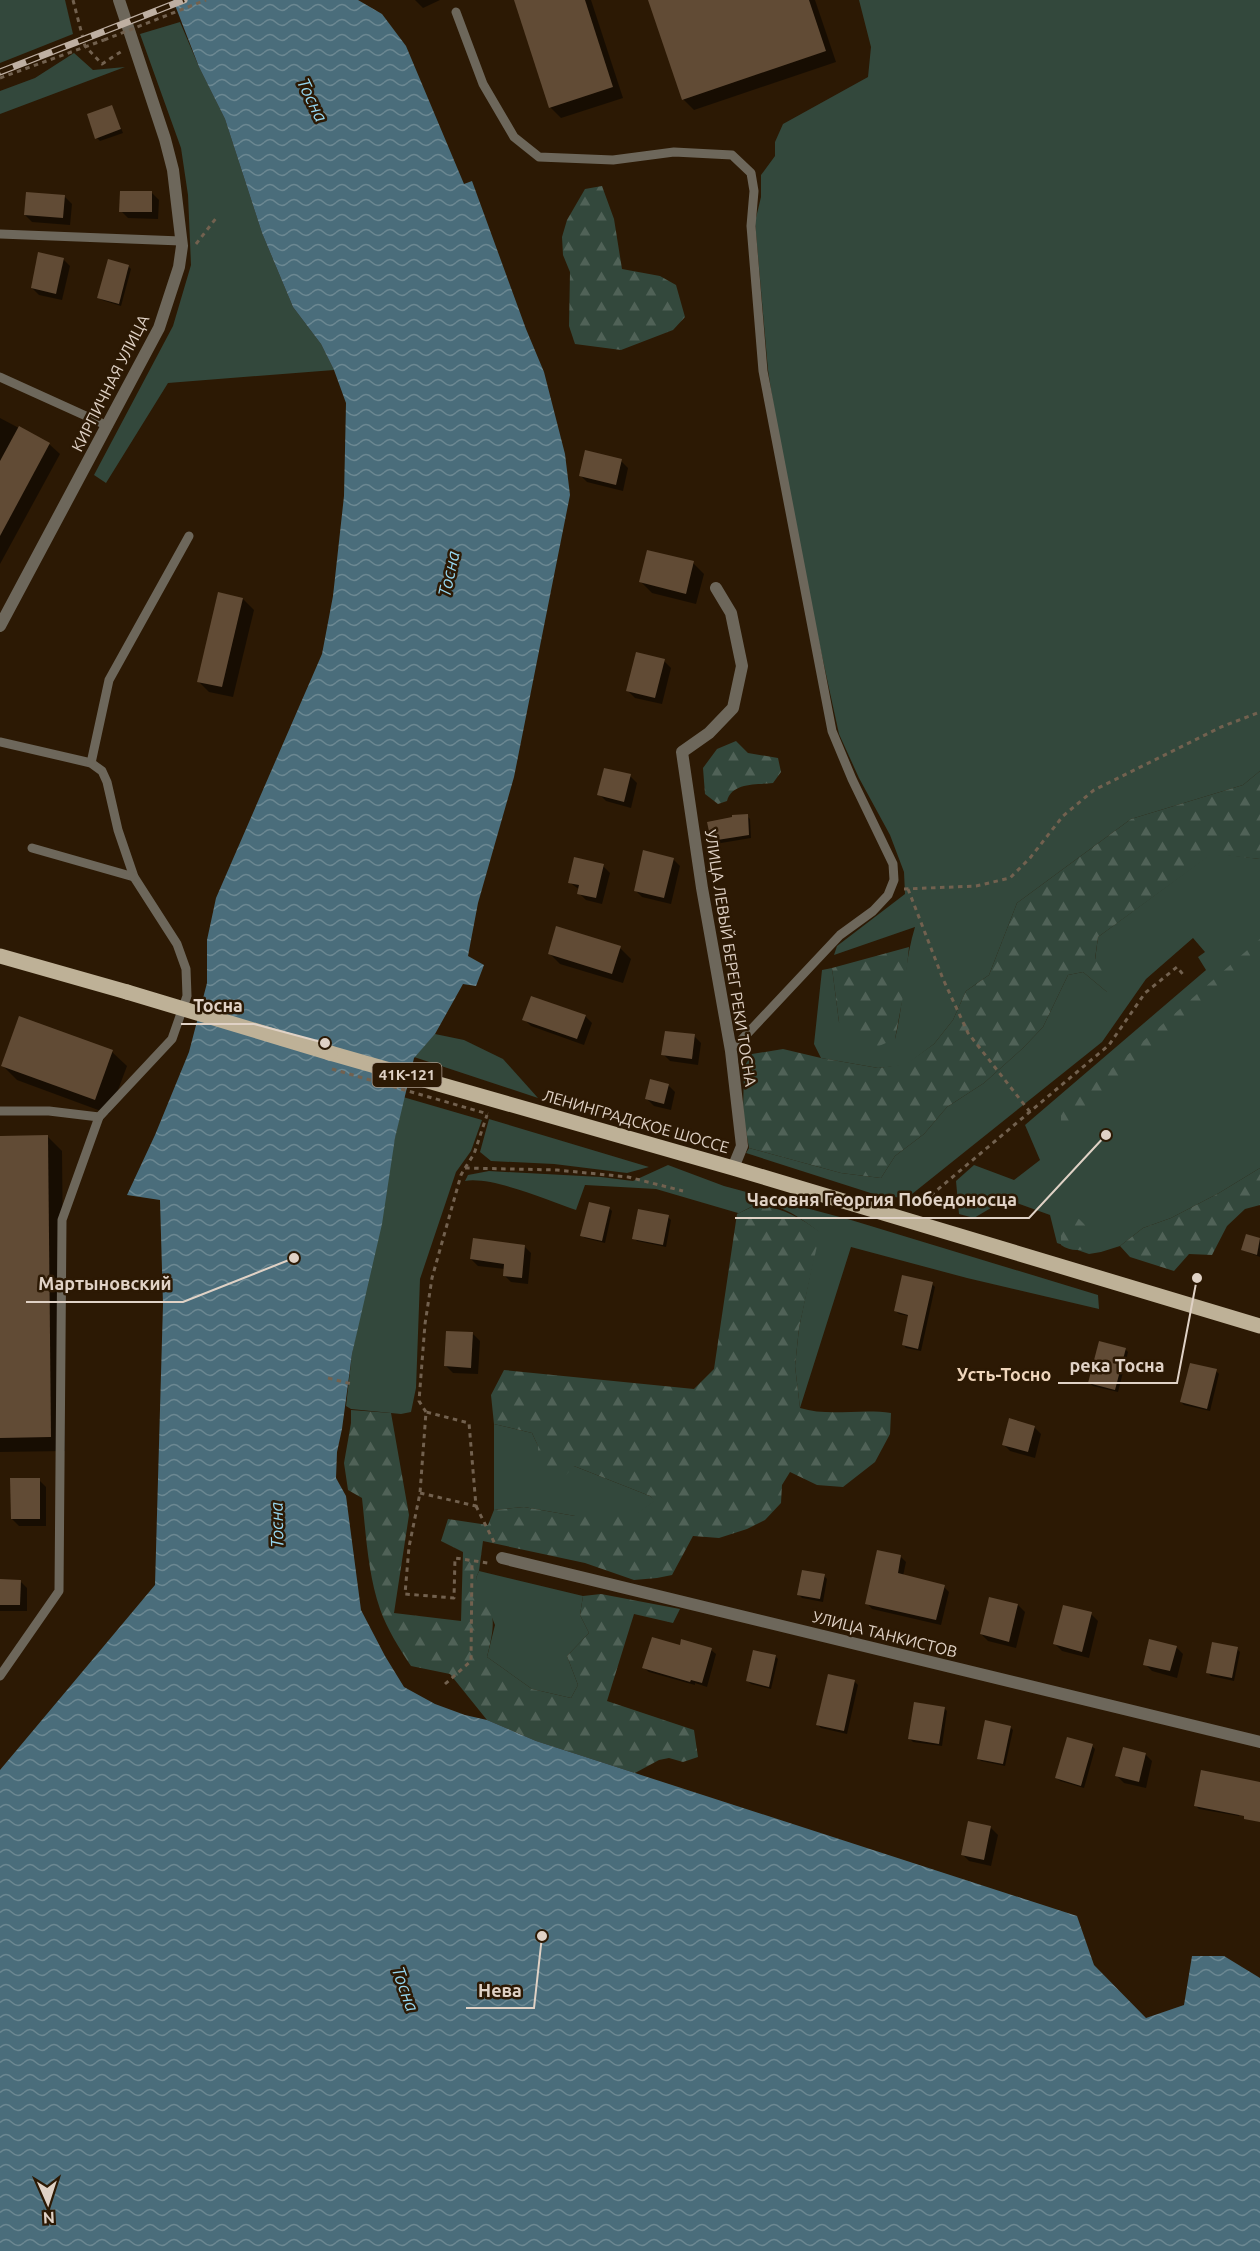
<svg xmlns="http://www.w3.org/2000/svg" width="1260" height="2251" font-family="Ubuntu,sans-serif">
<defs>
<pattern id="forest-firs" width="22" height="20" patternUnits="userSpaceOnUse" patternTransform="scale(1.5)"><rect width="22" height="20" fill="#33483c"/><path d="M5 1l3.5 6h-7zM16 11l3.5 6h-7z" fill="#506257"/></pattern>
<pattern id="water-waves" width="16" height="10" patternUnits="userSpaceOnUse" patternTransform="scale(1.5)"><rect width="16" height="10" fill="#4a6d7b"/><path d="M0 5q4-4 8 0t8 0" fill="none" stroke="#6c8892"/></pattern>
</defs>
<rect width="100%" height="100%" fill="#2c1904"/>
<g fill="#33483c">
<path d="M0 0H65L73 34 0 63Z"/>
<path d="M859 0H1260V771L1243 785 1131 819 1017 903 989 975 966 991 953 1020 934 1044 906 1065 878 1068 821 1058 814 1044 822 970 832 968 839 1022 895 1039C904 1002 904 963 915 927L834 955 837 946 905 894 904 872 890 835 859 778 839 734 787 495 768 370 755 222 761 197V175L775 156V142L783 124 868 77 871 47Z"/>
<path d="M180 22 199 67 225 119 262 233 293 307 321 344 334 370 168 383 106 483 94 475 173 326 191 265 188 195 181 148 140 34Z"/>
<path d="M74 53 93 70 125 67 0 114V91L35 78Z"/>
<path d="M1212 853 1260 859V1168L1219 1193 1171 1218 1143 1228 1120 1246 1101 1252 1089 1254 1057 1243 1050 1215 1006 1199 974 1218 959 1214 956 1181 974 1165 1014 1180 1040 1160 1025 1125 1206 970 1198 957 1205 952 1193 938 1146 979 1102 1042 907 1198 880 1196 746 1153 749 1148 841 1173 881 1178 895 1156 924 1134 947 1107 984 1083 1023 1048 1043 1027 1068 975 1083 972 1107 992 1095 960 1098 937Z"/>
<path d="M435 1034 464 1040 503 1059 538 1098 414 1057Z"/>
<path d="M403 1097 482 1120 471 1151 456 1172 420 1279 416 1388 411 1412 401 1414 351 1409 346 1406 352 1354Z"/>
<path d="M489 1119 649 1167 627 1173 554 1164 491 1161 480 1152Z"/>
<path d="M668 1165 724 1186 851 1220 1098 1295 1099 1309 967 1278 851 1247 800 1408 795 1366 799 1328 819 1232C803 1220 776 1199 754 1206 748 1208 742 1212 737 1214L738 1213 656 1189 585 1185 576 1210C549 1201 492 1176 465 1181L468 1175 489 1171 601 1177 633 1181Z"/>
<path d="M494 1424 532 1433 538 1446V1468L574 1466 650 1496 655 1501 633 1517 575 1516 524 1507 494 1510Z"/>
<path d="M479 1571 583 1596 580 1615 589 1633 567 1656 578 1685 571 1698 532 1689 487 1657 495 1625 476 1578Z"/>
</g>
<g fill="url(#forest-firs)">
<path d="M602 186 614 219 622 269 660 276 676 285 685 317 673 330 621 350 575 344 569 326 570 272 563 255 562 237 567 220 585 189Z"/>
<path d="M736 741 748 753 778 758 781 772 773 783C757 785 732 782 727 801L718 804 705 794 703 768 717 749Z"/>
<path d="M1260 771V859L1212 854 1098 937 1095 959 1108 971 1107 992 1083 972 1068 975 1043 1027 1023 1048 984 1083 947 1107 924 1134 895 1156 881 1178 841 1173 749 1148 743 1114 744 1067 752 1054 783 1049 821 1058 878 1068 906 1064 934 1044 953 1020 966 991 989 975 1017 903 1131 819 1243 785Z"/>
<path d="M1260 939V963L1069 1126 1061 1122V1113Z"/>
<path d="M909 947 905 986 895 1039 879 1046 857 1045 839 1022 832 968Z"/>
<path d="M1260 1168V1205L1245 1209 1227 1226 1212 1255 1189 1254 1174 1271 1130 1257 1120 1246 1143 1228 1171 1218 1219 1193Z"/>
<path d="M756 1205C781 1207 800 1217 820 1232L799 1328 795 1366 800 1408C829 1417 861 1408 891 1413L890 1434 875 1462 843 1487 817 1485 790 1472 782 1485 781 1503 765 1520 747 1529 719 1538 693 1536 672 1575 657 1578 634 1580 585 1563 483 1541 479 1571 476 1578C496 1611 496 1621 487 1657L532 1689 571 1698 578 1685 567 1656 589 1633 580 1615 583 1596 601 1594 680 1609 673 1623 634 1614 607 1701 694 1730 698 1757 683 1762 669 1758 659 1760 635 1773 536 1741 487 1720 450 1674 411 1666C399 1648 387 1629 380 1609 368 1574 366 1535 362 1498L348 1490 344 1463 351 1423V1410L391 1413 409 1515 394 1613 461 1621 463 1552 441 1541 448 1519 488 1525 494 1510 524 1507 575 1516H633L654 1501 650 1496 574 1466 564 1477 544 1478 538 1468V1446L532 1433 494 1424 491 1395 504 1370 694 1389 714 1369 737 1214Z"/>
<path d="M1079 1219 1090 1230 1091 1246C1081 1252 1070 1251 1061 1245V1228L1071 1220Z"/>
</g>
<path fill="url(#water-waves)" d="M173 0H358L382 14 406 46 464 184 472 181 526 329 544 372 565 454 570 495 514 777 478 903 468 956 484 965 476 986 463 984 435 1034 414 1058 395 1138 382 1224 352 1354 342 1429 337 1452 336 1478 346 1496 361 1610 385 1656 404 1687 435 1704 465 1715 487 1720 536 1741 1077 1916 1094 1965 1146 2018 1184 2005 1192 1956H1224L1260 1978V2251H0V1770L155 1585 163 1304 160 1200 127 1195 155 1135 189 1052 207 983V940L216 898 322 654 333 596 344 496 346 403 334 370 321 344 293 307 262 233 225 119 199 67Z"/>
<g fill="#0007">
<path d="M415 0H440L423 8Z"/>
<path d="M515 0H591L623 98 561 118 550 107Z"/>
<path d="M650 0H815L836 62 694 110 683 99Z"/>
<path d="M112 107 123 133 100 141 97 138Z"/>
<path d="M152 193 159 200 158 219 128 218 121 211Z"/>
<path d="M65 197 72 204 70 225 32 222 25 215Z"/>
<path d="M63 259 70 266 62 300 39 295 32 288Z"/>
<path d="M128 266 131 269 121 306 102 300 99 297Z"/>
<path d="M0 418 49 444 60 454 0 564Z"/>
<path d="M621 461 628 468 623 491 587 482 580 475Z"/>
<path d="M693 563 704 574 696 604 652 593 641 582Z"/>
<path d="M243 599 254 610 233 697 209 692 198 681Z"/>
<path d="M664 661 671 668 662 704 635 698 628 691Z"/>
<path d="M630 776 637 783 631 808 606 801 599 794Z"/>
<path d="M747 816 750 819 751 838 715 844 712 841Z"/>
<path d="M673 859 680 866 671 904 642 897 635 890Z"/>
<path d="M603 866 610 873 602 904 586 900 579 893 580 890 569 882Z"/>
<path d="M620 948 631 959 623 983 560 964 549 953Z"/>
<path d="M585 1016 592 1023 584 1045 531 1026 524 1019Z"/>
<path d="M694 1036 701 1043 698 1065 670 1061 663 1054Z"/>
<path d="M112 1052 127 1066 109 1114 17 1080 2 1065Z"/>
<path d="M668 1085 675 1092 671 1110 654 1106 647 1099Z"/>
<path d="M0 1137H48L62 1151 65 1451 0 1452Z"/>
<path d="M609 1208 612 1211 605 1243 585 1238 582 1235Z"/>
<path d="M668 1217 671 1220 666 1247 637 1241 634 1238Z"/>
<path d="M1247 1236 1260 1240V1257L1242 1250Z"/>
<path d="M524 1246 531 1253 528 1284 511 1282 504 1275 505 1269 478 1266 471 1259Z"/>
<path d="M932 1284 935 1287 921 1351 906 1348 903 1344 909 1316 899 1314 896 1311Z"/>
<path d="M473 1334 480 1341 478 1374 453 1373 446 1366Z"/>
<path d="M1125 1349 1128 1352 1118 1392 1093 1386 1090 1383Z"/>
<path d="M1216 1371 1219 1374 1210 1411 1184 1405 1181 1402Z"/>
<path d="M1034 1427 1041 1434 1035 1458 1010 1451 1003 1444Z"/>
<path d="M39 1480 46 1487V1526H19L12 1519Z"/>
<path d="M901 1557 906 1562 903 1576 944 1587 949 1592 941 1625 872 1609 867 1603Z"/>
<path d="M824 1576 827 1579 823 1602 802 1598 799 1595Z"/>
<path d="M0 1581H20L27 1588V1611H0Z"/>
<path d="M1018 1605 1025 1612 1016 1648 988 1641 981 1634Z"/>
<path d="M1091 1614 1098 1621 1089 1658 1062 1651 1055 1644Z"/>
<path d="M1176 1647 1183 1654 1177 1678 1152 1671 1145 1664Z"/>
<path d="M1237 1649 1240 1652 1234 1681 1211 1676 1208 1673Z"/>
<path d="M711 1650 716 1654 707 1687 695 1683V1685L649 1672 644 1668Z"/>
<path d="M775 1656 778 1659 771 1689 751 1684 748 1681Z"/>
<path d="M829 1676 855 1682 858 1685 847 1734 821 1728 818 1725Z"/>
<path d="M944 1708 947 1711 942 1746 913 1742 910 1739Z"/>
<path d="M1010 1727 1013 1730 1005 1766 981 1761 978 1758Z"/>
<path d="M1092 1746 1095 1749 1084 1788 1060 1781 1057 1778Z"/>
<path d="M1145 1754 1152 1761 1146 1788 1124 1783 1117 1776Z"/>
<path d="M1246 1783 1239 1816 1199 1809 1196 1806Z"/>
<path d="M991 1828 998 1835 991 1866 969 1861 962 1854Z"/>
</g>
<g fill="#614b35">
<path d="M514 0H585L613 87 549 108Z"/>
<path d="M648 0H809L826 51 682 100Z"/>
<path d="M112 105 121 129 95 139 87 114Z"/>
<path d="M120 191H152V212H119Z"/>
<path d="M26 192 65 195 63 218 24 215Z"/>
<path d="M38 252 64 258 56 294 31 288Z"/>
<path d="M108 259 129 265 119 304 97 298Z"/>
<path d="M19 426 50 443 0 536V461Z"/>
<path d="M585 450 622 459 616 485 579 476Z"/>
<path d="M647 550 694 561 686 594 639 582Z"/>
<path d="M218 592 243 598 222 687 197 682Z"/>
<path d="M636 652 665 659 655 698 626 691Z"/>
<path d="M604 768 631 774 624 802 597 795Z"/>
<path d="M748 814 749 835 711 841 707 822 732 817V815Z"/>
<path d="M643 850 674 858 664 898 634 891Z"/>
<path d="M574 857 604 864 596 898 577 894 579 885 568 883Z"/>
<path d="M556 926 621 946 612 974 548 954Z"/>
<path d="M531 996 586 1015 577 1039 522 1020Z"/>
<path d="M19 1016 113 1050 95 1100 1 1066Z"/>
<path d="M665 1031 695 1034 692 1059 661 1055Z"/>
<path d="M650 1079 669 1084 664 1104 645 1099Z"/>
<path d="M48 1135 51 1437 0 1438V1136Z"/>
<path d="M589 1202 610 1207 602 1241 580 1236Z"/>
<path d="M638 1209 669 1215 663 1245 632 1239Z"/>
<path d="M1246 1234 1260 1238 1257 1255 1241 1250Z"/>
<path d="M473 1238 525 1245 522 1278 503 1276 504 1264 470 1259Z"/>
<path d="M902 1275 933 1282 918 1349 902 1345 908 1315 894 1311Z"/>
<path d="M446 1331 473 1332 471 1368 444 1366Z"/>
<path d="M1099 1341 1126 1348 1115 1390 1088 1383Z"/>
<path d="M1190 1363 1217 1369 1207 1409 1180 1402Z"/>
<path d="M1009 1418 1035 1426 1028 1452 1002 1445Z"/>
<path d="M10 1478H40V1519H11Z"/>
<path d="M877 1550 901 1555 898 1573 945 1585 936 1620 865 1604Z"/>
<path d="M802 1570 825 1574 820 1599 797 1595Z"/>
<path d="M0 1579 21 1580 20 1605H0Z"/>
<path d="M989 1597 1018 1604 1009 1642 980 1634Z"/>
<path d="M1063 1605 1092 1612 1082 1652 1053 1644Z"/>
<path d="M652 1637 680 1645 681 1639 712 1648 702 1683 691 1680 690 1682 642 1668Z"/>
<path d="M1149 1639 1177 1646 1170 1671 1143 1665Z"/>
<path d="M1212 1642 1238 1647 1232 1678 1206 1673Z"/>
<path d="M753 1650 776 1655 769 1687 746 1681Z"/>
<path d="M828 1674 855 1680 844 1731 816 1725Z"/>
<path d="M914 1702 945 1707 939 1744 908 1739Z"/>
<path d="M985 1720 1011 1726 1003 1764 977 1759Z"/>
<path d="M1067 1737 1093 1744 1081 1786 1055 1778Z"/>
<path d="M1123 1747 1146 1753 1139 1782 1115 1776Z"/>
<path d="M1201 1770 1260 1782V1822L1244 1819V1816L1194 1806Z"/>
<path d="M968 1821 991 1826 984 1860 961 1855Z"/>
</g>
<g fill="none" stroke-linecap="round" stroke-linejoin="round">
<g stroke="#72614f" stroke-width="3" stroke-dasharray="4.5 4.5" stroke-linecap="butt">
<path d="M73 0 85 46 102 64 122 51"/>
<path d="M0 78 104 40"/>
<path d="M196 244 217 217"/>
<path d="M904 889 976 886 1010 878 1030 858 1063 816 1094 790 1221 727 1260 712"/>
<path d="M908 889 943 979 968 1033 1030 1112"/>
<path d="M465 1168 474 1154 487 1115"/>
<path d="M917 1207 1109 1045 1145 993 1177 967 1185 977"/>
<path d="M328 1378 352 1384"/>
<path d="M426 1412 419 1401 425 1324 432 1278 461 1175 465 1168 557 1170 628 1177 683 1191"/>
<path d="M420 1493 476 1506 469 1423 426 1412 420 1493 409 1547 405 1594 454 1598 455 1558 488 1563"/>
<path d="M476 1506 496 1546"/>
<path d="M445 1684 471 1661 472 1561"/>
</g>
<g stroke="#6d675b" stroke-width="9">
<path d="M456 12 483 84 514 137 539 157 613 160 674 152 732 155 751 173 754 191 751 226 763 371 832 731 852 779 893 864 894 880 888 895 873 911 840 935 731 1051"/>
<path d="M0 234 181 241"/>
<path d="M0 377 108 426"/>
<path d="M0 742 91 763 102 771 107 782 118 830 134 877 177 944 186 969 187 996 172 1039 99 1117 62 1220 59 1591 0 1676"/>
<path d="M91 763 109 680 189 536"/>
<path d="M32 848 134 877"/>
<path d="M0 1111H49L99 1117"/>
</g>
<g stroke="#6d675b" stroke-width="12">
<path d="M716 588 731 613 742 666 733 708 709 733 682 752 702 888 731 1051 742 1146 733 1168"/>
<path d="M0 626 159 328 179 267 182 246 173 170 165 139 119 0"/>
<path d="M502 1558 1260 1742"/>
</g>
<g stroke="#beb197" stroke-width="15">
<path d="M0 956 127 992"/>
<path d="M330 1053 733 1168 1260 1326"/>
</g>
<defs>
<path id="rail" d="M0 72 184 0"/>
</defs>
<use href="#rail" stroke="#beafa2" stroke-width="7"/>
<use href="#rail" stroke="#2c1904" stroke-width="4.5" stroke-dasharray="14" stroke-linecap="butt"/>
<g stroke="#72614f" stroke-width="3" stroke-dasharray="4.5 4.5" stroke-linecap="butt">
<path d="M104 40 206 0"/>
<path d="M332 1069 488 1114"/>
</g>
<path stroke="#beb197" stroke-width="15" d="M127 992 330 1053"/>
</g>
<g text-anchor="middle" stroke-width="5" stroke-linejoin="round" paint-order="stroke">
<rect fill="#2c1904" stroke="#aa9a8c" stroke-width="1.5" x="372.5" y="1063" width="69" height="24" rx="4.5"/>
<g font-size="15" font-weight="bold" fill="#e0d2c6">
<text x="407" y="1080">41К-121</text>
</g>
<g font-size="16" fill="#e0d2c6" stroke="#2c1904">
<text transform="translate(110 383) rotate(-63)" y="6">КИРПИЧНАЯ УЛИЦА</text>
<text transform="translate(731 958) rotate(81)" y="6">УЛИЦА ЛЕВЫЙ БЕРЕГ РЕКИ ТОСНА</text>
<text transform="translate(636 1121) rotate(16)" y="6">ЛЕНИНГРАДСКОЕ ШОССЕ</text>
<text transform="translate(885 1634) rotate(14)" y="6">УЛИЦА ТАНКИСТОВ</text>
</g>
<g font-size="18" font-style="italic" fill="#96d7f1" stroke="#2c1904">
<text transform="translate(312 100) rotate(64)" y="6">Тосна</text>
<text transform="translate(449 574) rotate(-78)" y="6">Тосна</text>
<text transform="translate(277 1525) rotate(-91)" y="6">Тосна</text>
<text transform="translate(405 1989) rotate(70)" y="6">Тосна</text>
</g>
<g font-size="18" font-weight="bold" fill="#efd5bb" stroke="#2c1904">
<text x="1004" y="1381">Усть-Тосно</text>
</g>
</g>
<path fill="none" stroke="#e0d2c6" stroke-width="2" d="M325 1043L254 1024H181M1106 1135L1029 1218H735M294 1258L183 1302H26M1197 1278L1177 1383H1058M542 1936L534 2008H466"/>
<g fill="#e0d2c6" stroke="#2c1904" stroke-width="2">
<circle cx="325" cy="1043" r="6"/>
<circle cx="1106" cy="1135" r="6"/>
<circle cx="294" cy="1258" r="6"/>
<circle cx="1197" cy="1278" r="6"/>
<circle cx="542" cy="1936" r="6"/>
</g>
<g font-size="18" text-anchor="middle" font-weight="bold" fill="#e0d2c6" stroke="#2c1904" stroke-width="5" stroke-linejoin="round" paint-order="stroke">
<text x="218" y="1012">Тосна</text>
<text x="882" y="1206">Часовня Георгия Победоносца</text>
<text x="105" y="1290">Мартыновский</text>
<text x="1117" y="1372">река Тосна</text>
<text x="500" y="1997">Нева</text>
</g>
<g transform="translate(48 2203) rotate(177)" stroke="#2c1904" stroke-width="4.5" paint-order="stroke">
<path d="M0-4.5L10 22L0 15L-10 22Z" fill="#e0d2c6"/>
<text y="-9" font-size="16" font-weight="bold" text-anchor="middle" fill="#e0d2c6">N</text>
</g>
</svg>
